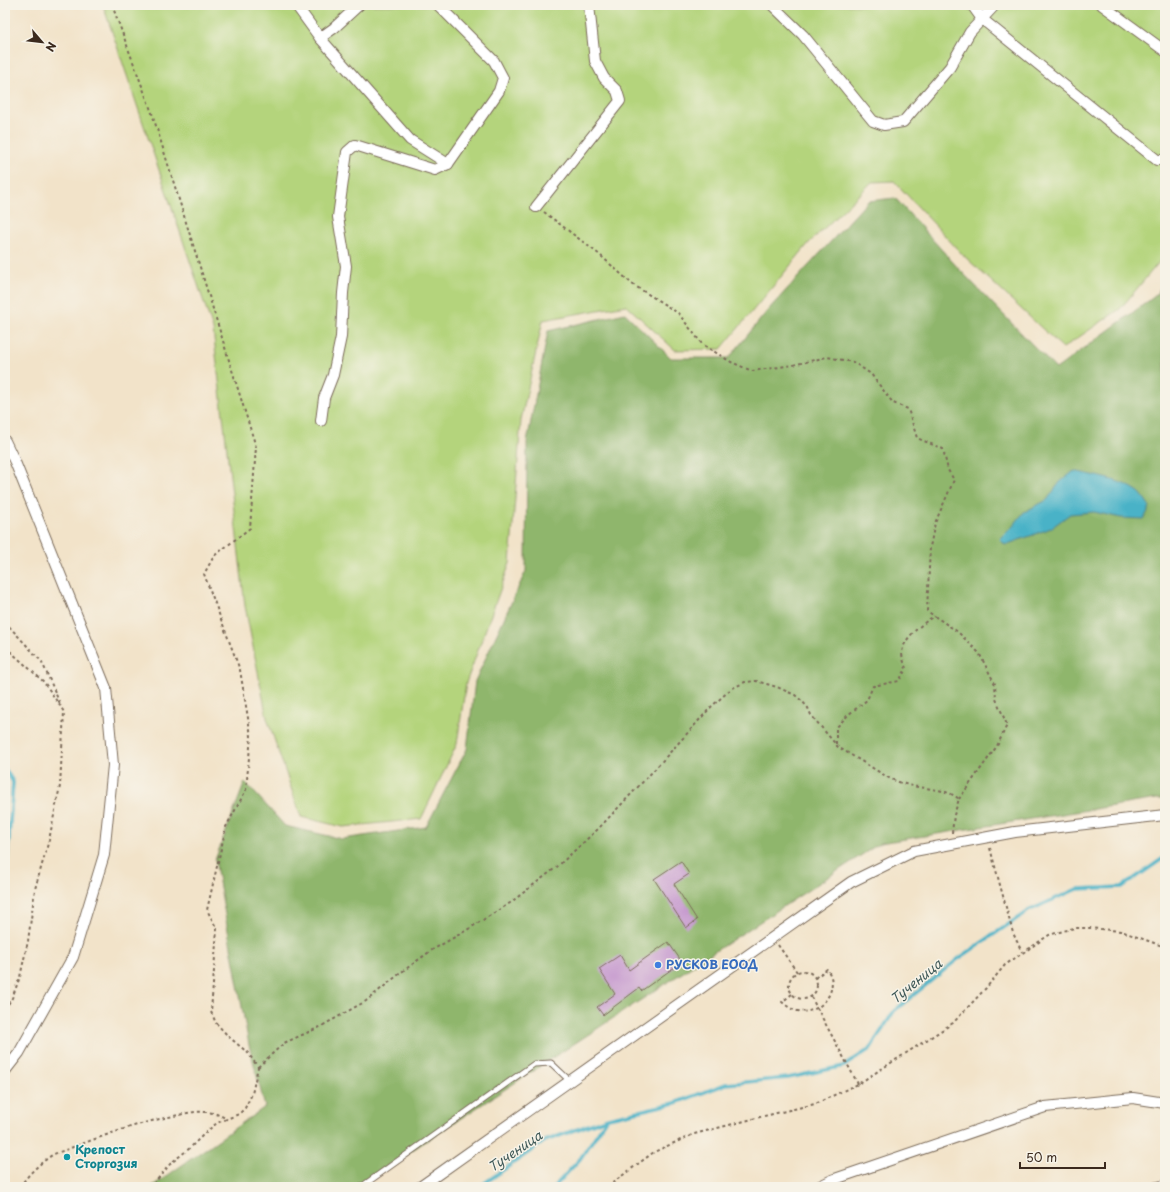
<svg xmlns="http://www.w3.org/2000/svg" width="1170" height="1192" font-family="'Playpen Sans',sans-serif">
<rect width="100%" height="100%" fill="#f7f3e8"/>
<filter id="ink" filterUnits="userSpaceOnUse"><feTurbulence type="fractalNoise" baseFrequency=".025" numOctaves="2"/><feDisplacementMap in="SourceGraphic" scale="8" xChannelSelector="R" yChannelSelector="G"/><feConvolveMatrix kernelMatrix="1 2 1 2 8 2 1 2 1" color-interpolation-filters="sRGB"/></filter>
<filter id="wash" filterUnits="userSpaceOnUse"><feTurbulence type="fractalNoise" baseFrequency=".012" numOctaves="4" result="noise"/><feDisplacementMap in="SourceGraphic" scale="16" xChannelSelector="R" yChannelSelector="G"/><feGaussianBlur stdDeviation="0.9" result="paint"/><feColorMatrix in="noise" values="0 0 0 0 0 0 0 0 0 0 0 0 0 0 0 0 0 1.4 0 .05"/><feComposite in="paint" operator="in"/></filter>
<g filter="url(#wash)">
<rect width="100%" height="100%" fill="#f2e3c9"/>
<path fill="#b4d47c" stroke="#787f4d" d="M103 5H1165V255L1120 309 1063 348 962 254 894 181 872 182 809 243 721 349 675 350 626 305 543 320 521 420 510 563 466 683 457 744 421 819 343 827 301 817 267 718 245 606 213 329Z"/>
<path fill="#8fb66c" stroke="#657045" d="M895 198 959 269 1056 369 1155 296 1165 281V799H1157L880 843 356 1187H151L265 1107 249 1045 215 860 245 782 285 826 342 839 426 827 467 749 475 681 526 571 527 442 548 331 625 313 671 358H729L768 310 868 201Z"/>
<path fill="#49b2c7" stroke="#426e72" d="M1074 471C1095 476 1121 479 1139 492 1143 496 1147 502 1150 507L1144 519 1121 518 1094 512 1070 514 1051 528 1033 535 1005 545 1000 539 1013 526 1024 512 1047 500 1060 482Z"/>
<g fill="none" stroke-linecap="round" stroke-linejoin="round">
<g stroke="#49b2c7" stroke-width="3.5">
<path d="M5 769 13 782 5 890"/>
<path d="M479 1187 545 1141 608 1118 675 1103 726 1084 788 1078 844 1066 870 1049 894 1011 958 959 1028 911 1077 889 1122 887 1165 857"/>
<path d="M554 1187 580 1159 607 1119"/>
</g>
</g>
<g id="blocks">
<g fill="#c191cc">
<path d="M681 861 689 874 674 884 697 920 686 928 654 879Z"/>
<path d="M668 942 682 962 641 991 639 988 603 1015 597 1007 615 994 599 969 620 955 629 970Z"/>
</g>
</g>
</g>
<g filter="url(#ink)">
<use href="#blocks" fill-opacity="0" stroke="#7b6b5a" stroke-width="1"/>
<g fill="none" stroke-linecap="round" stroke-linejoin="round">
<defs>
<g id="lane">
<path d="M361 1187 534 1064 551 1063 570 1081"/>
<path d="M1147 1187 1165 1183"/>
</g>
<g id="street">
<path d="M296 5 320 38 334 28 359 5"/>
<path d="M772 5 803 35 873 121 884 125 903 122 950 67 970 32 995 5"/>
<path d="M972 5 982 19 1157 160H1165"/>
<path d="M1102 5 1165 51"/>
<path d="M320 38 410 140 448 164"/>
<path d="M536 207 620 101 617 91 604 78 595 61 589 5"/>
<path d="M321 421 324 398 333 375 341 337 343 293 346 266 338 217 347 152 355 145 435 170 448 164 499 91 503 78 494 61 438 5"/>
<path d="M5 441 15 462 106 688 113 765 104 855 73 957 19 1053 5 1071"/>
<path d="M420 1187 851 882 914 851 1015 832 1165 815"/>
<path d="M818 1187 832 1180 1045 1107 1133 1098 1165 1103"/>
</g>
</defs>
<use href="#lane" stroke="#7b6b5a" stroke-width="7"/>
<use href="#street" stroke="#7b6b5a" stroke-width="12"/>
<g stroke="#7b6b5a" stroke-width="2" stroke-dasharray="3 3" stroke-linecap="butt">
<path d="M112 5 152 113 256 447 250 528 214 556 204 574 240 670 251 736 246 790 226 827 207 910 217 929 211 1012 216 1023 229 1037 248 1053 258 1067 252 1094 245 1108 239 1114 217 1123 206 1132 190 1148 171 1163 151 1187"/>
<path d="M544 212 600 255 632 284 678 313 702 344 731 362 752 371 793 365 827 357 853 362 871 374 893 403 908 409 917 438 943 449 948 470 954 480 935 523 930 547 927 611 958 632 979 653 995 684 996 699 1007 725 997 746 959 799"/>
<path d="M5 622 42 662 61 706"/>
<path d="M5 648 11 652 44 682 64 712 60 786 49 840 35 889 28 941 20 977 12 998 5 1009"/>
<path d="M836 744V728L849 714 867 700 873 686 899 681 906 669C905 664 902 658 902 653 903 638 922 624 934 616"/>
<path d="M990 848 1013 933 1022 952"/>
<path d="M778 945 797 972"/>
<circle cx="803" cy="985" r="14"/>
<path d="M792 994 782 1002C787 1006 792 1010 798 1011 817 1015 836 996 831 977 830 974 828 971 827 969L815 978"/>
<path d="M811 997 858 1084"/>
<path d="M258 1067 284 1043 320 1027 366 1001 403 971 432 950 462 933 510 903 558 866 598 829 655 769 711 707 731 689 745 682 756 681 777 687 795 695 803 702 808 708 811 715 838 747 889 778C897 782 905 784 913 786 927 789 948 789 959 799L954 815 952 833"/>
<path d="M20 1187C28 1174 41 1162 54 1154 93 1140 132 1124 174 1116 183 1114 194 1111 204 1112 213 1112 220 1115 227 1119"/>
<path d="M608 1187 611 1184 654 1152 694 1134 760 1117 815 1104 858 1084 953 1023 986 988 1005 965 1049 935 1074 928H1090L1121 931 1165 947"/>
</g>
<use href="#lane" stroke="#fff" stroke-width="5"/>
<use href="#street" stroke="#fff" stroke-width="10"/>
</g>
</g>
<circle fill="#3f7fe0" stroke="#f7f3e8" stroke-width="1.5" cx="658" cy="965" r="4"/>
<circle fill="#0f9aa8" stroke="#f7f3e8" stroke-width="1.5" cx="67" cy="1157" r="4"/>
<g text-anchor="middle" stroke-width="3" stroke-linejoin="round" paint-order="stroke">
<g font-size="12" font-weight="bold" fill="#366cbe" stroke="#f7f3e8" text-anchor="start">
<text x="666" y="969">РУСКОВ ЕООД</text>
</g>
<g font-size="12" font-weight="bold" fill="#0d838f" stroke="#f7f3e8" text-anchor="start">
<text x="75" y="1154">Крепост<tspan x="75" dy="14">Сторгозия</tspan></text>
</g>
<g font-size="13" font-style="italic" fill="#405a59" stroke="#f7f3e8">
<text transform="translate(916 981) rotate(-39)" y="5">Тученица</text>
<text transform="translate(515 1151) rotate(-34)" y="5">Тученица</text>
</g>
</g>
<rect width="1170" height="1192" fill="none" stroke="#f7f3e8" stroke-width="20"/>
<g transform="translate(42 42) rotate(118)" stroke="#f7f3e8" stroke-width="3" paint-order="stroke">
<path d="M0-3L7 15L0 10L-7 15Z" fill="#3b2a1e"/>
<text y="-6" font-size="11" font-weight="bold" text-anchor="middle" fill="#3b2a1e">N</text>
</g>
<path d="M1020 1162v6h85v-6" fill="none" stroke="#3b2a1e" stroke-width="2"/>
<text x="1026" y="1162" font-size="12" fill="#3b2a1e" stroke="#f7f3e8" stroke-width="3" paint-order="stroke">50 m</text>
</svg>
